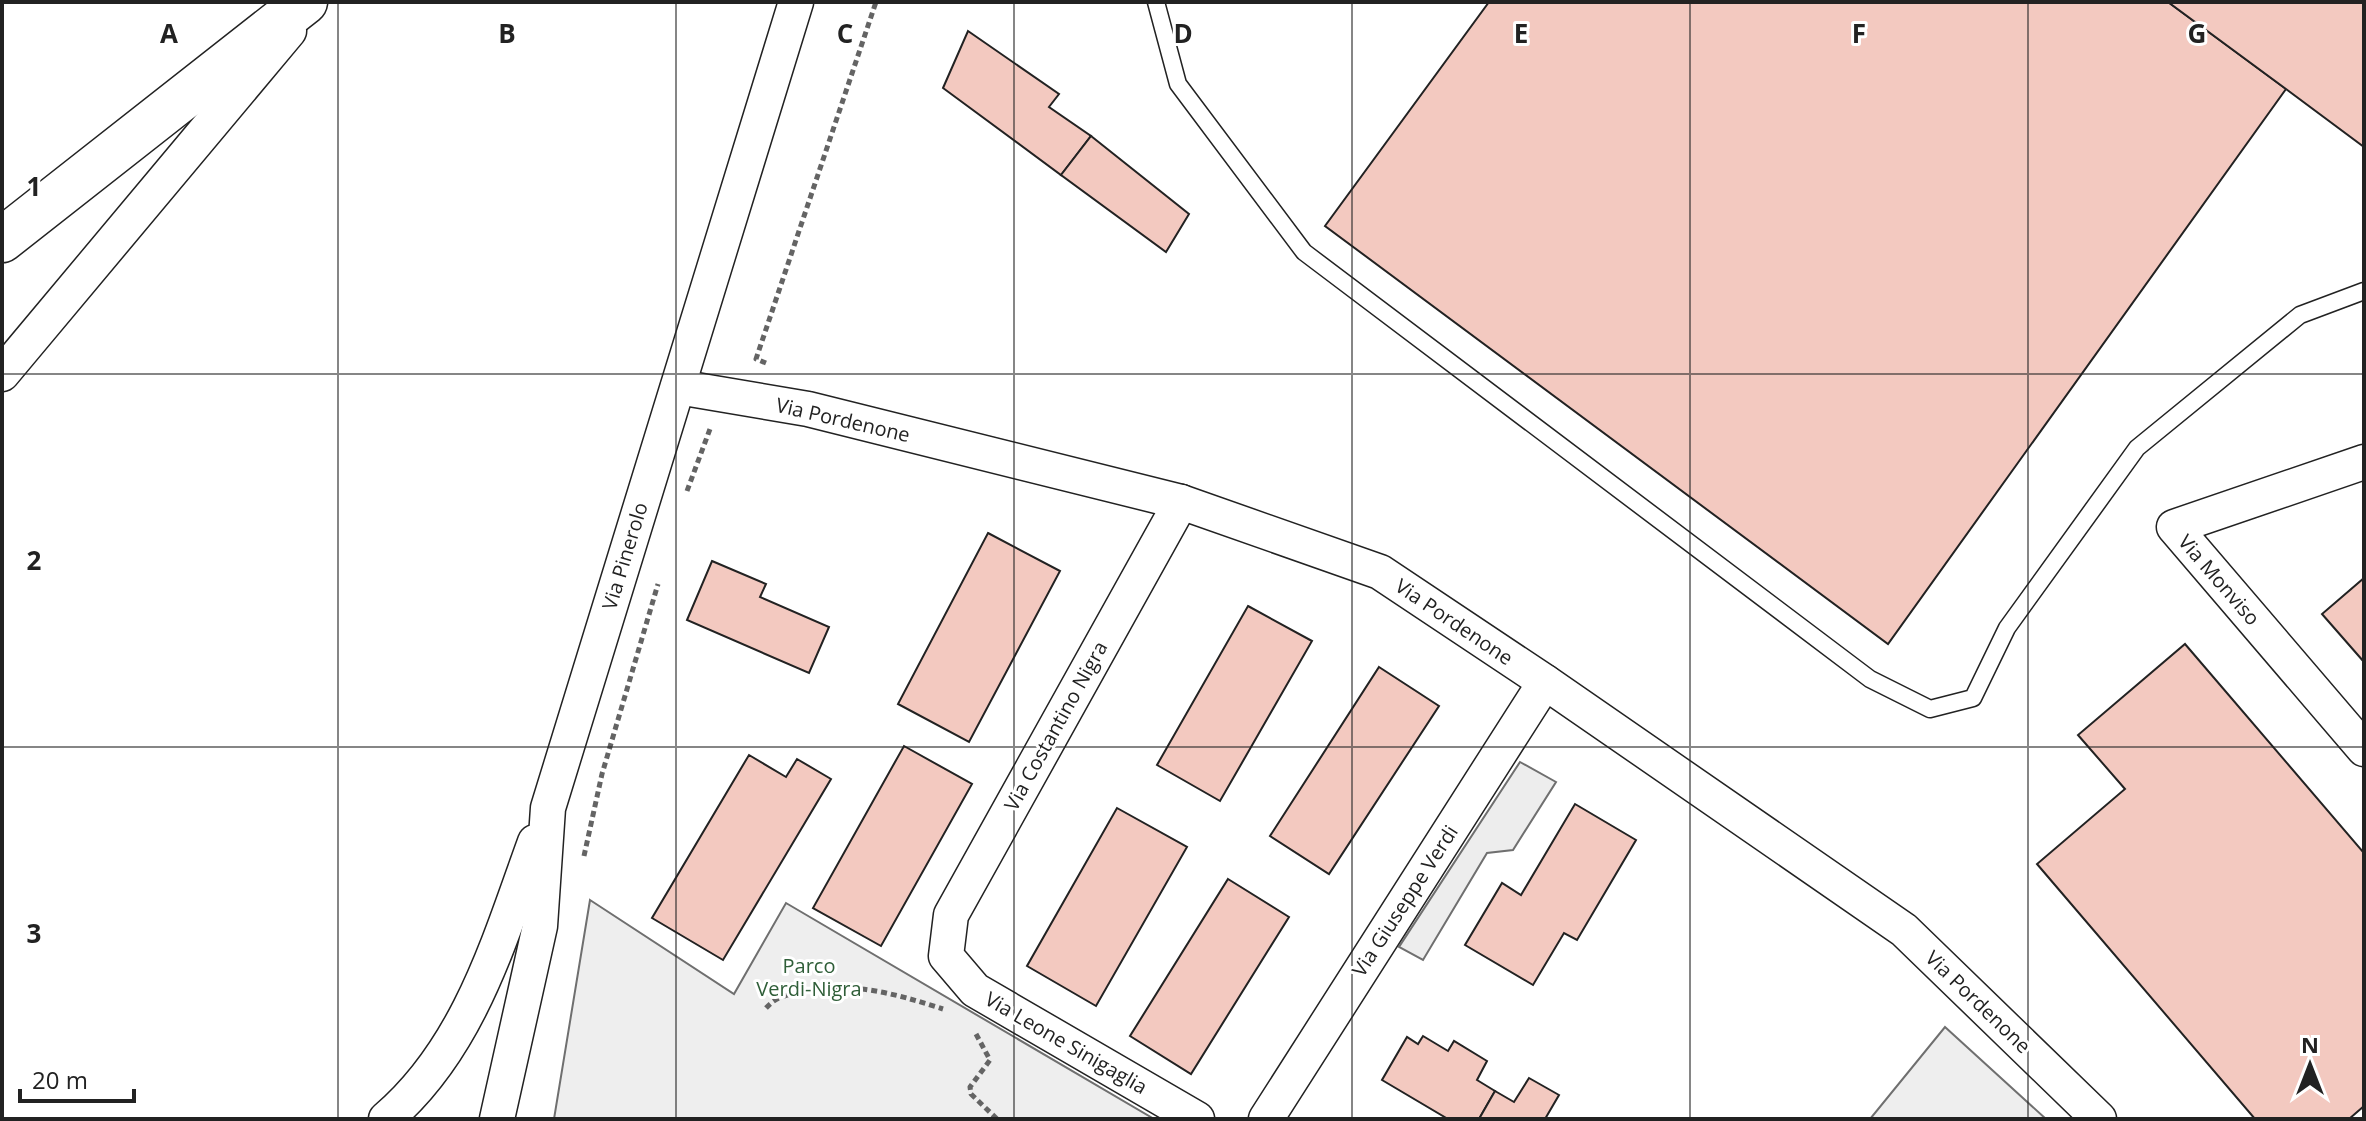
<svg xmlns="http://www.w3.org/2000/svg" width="2366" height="1121" font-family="'Open Sans',sans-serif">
<rect width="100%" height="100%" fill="#fff"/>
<g fill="#eee" stroke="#6f6f6f" stroke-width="2">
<path d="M590 900 734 994 786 903 1154 1119H554Z"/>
<path d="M1945 1027 2046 1119H1870Z"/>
</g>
<path fill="#ededed" stroke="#6f6f6f" stroke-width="2" d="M1520 762 1556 782 1513 850 1487 853 1423 960 1399 947Z"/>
<g fill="#f3c9c0" stroke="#222" stroke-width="2">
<path d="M1489 2H2168L2286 89 1888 644 1325 226Z"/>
<path d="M2168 2H2364V147L2286 89Z"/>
<path d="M968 31 1059 94 1049 107 1091 136 1061 175 943 88Z"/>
<path d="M1091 136 1189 214 1166 252 1061 175Z"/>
<path d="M988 533 1060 571 969 742 898 704Z"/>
<path d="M712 561 766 584 760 597 829 627 809 673 687 620Z"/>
<path d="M2364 578V662L2322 614Z"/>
<path d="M1248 606 1312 641 1220 801 1157 765Z"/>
<path d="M2185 644 2364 853V1106L2349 1119H2255L2037 864 2125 789 2078 735Z"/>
<path d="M1379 667 1439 706 1329 874 1270 836Z"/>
<path d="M904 746 972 784 881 946 813 908Z"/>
<path d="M749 755 786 777 797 759 831 779 723 960 652 918Z"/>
<path d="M1575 804 1636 840 1577 940 1564 933 1533 985 1465 945 1502 883 1521 895Z"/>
<path d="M1117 808 1187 847 1096 1006 1027 966Z"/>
<path d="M1228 879 1289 917 1191 1074 1130 1036Z"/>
<path d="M1423 1036 1448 1051 1454 1041 1487 1061 1477 1080 1495 1091 1479 1119H1448L1382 1080 1407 1037 1418 1044Z"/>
<path d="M1529 1078 1559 1095 1545 1119H1479L1495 1091 1514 1102Z"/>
</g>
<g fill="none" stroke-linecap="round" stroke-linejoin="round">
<defs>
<path id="service" d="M1156 2 1178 84 1304 252 1870 679 1930 709 1973 698 2007 628 2137 448 2300 315 2364 291"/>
<g id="minor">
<path d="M2 374 289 31"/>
<path d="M678 387 808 409 1181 502 1380 572 1545 682 1904 930 2099 1119"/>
<path d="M2364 462 2174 527 2364 749"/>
<path d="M1181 502 951 915 946 956 975 990 1197 1119"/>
<path d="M386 1119C469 1048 499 941 535 842"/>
<path d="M497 1119 540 926 548 808 796 2"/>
<path d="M1266 1119 1545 682"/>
</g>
<path id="primary" d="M2 240 305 2"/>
</defs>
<use href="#service" stroke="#222" stroke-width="19"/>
<use href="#minor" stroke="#222" stroke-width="37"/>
<use href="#primary" stroke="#222" stroke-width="47"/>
<g stroke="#646464" stroke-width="5" stroke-dasharray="6 4" stroke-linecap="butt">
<path d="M766 363 756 359 876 2"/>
<path d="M687 491 710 429"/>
<path d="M584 856 602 774 658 584"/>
<path d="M766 1008C776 997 784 996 799 992 851 981 893 993 943 1009"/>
<path d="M976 1034 990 1060 970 1087 971 1094 997 1119"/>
</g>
<use href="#service" stroke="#fff" stroke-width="16"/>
<use href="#minor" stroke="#fff" stroke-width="34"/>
<use href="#primary" stroke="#fff" stroke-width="44"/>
</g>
<path fill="none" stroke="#222" stroke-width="2" stroke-opacity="0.55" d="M338 2V1119M676 2V1119M1014 2V1119M1352 2V1119M1690 2V1119M2028 2V1119M2 374H2364M2 747H2364"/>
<g text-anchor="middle" stroke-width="6" stroke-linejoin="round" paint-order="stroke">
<g font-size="20" fill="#222" stroke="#fff">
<text transform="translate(843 420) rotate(13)" y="7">Via Pordenone</text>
<text transform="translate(625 556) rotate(-73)" y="7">Via Pinerolo</text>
<text transform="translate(2219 580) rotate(49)" y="7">Via Monviso</text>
<text transform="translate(1454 622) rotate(34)" y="7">Via Pordenone</text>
<text transform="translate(1056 726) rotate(-61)" y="7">Via Costantino Nigra</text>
<text transform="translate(1405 901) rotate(-57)" y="7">Via Giuseppe Verdi</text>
<text transform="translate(1978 1002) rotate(44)" y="7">Via Pordenone</text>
<text transform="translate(1066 1043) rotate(30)" y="7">Via Leone Sinigaglia</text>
</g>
<g font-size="20" fill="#2f5e38" stroke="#fff">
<text x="809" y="973">Parco<tspan x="809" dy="23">Verdi-Nigra</tspan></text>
</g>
</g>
<g font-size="26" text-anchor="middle" font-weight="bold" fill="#222" stroke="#fff" stroke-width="6" stroke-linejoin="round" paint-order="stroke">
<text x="169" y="43">A</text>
<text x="507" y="43">B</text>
<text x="845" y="43">C</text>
<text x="1183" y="43">D</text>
<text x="1521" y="43">E</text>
<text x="1859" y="43">F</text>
<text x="2197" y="43">G</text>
<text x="34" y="196">1</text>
<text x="34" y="570">2</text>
<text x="34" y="943">3</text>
</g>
<rect width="2366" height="1121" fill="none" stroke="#222222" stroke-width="8"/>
<g transform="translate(2310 1065)" stroke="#ffffff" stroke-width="6" paint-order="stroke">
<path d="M0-6L14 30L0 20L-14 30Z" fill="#222222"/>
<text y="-12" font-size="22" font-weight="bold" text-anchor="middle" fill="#222222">N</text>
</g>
<path d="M20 1089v12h114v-12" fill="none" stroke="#222222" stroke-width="4"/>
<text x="32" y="1089" font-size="24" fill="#222222" stroke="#ffffff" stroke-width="6" paint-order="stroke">20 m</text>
</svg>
